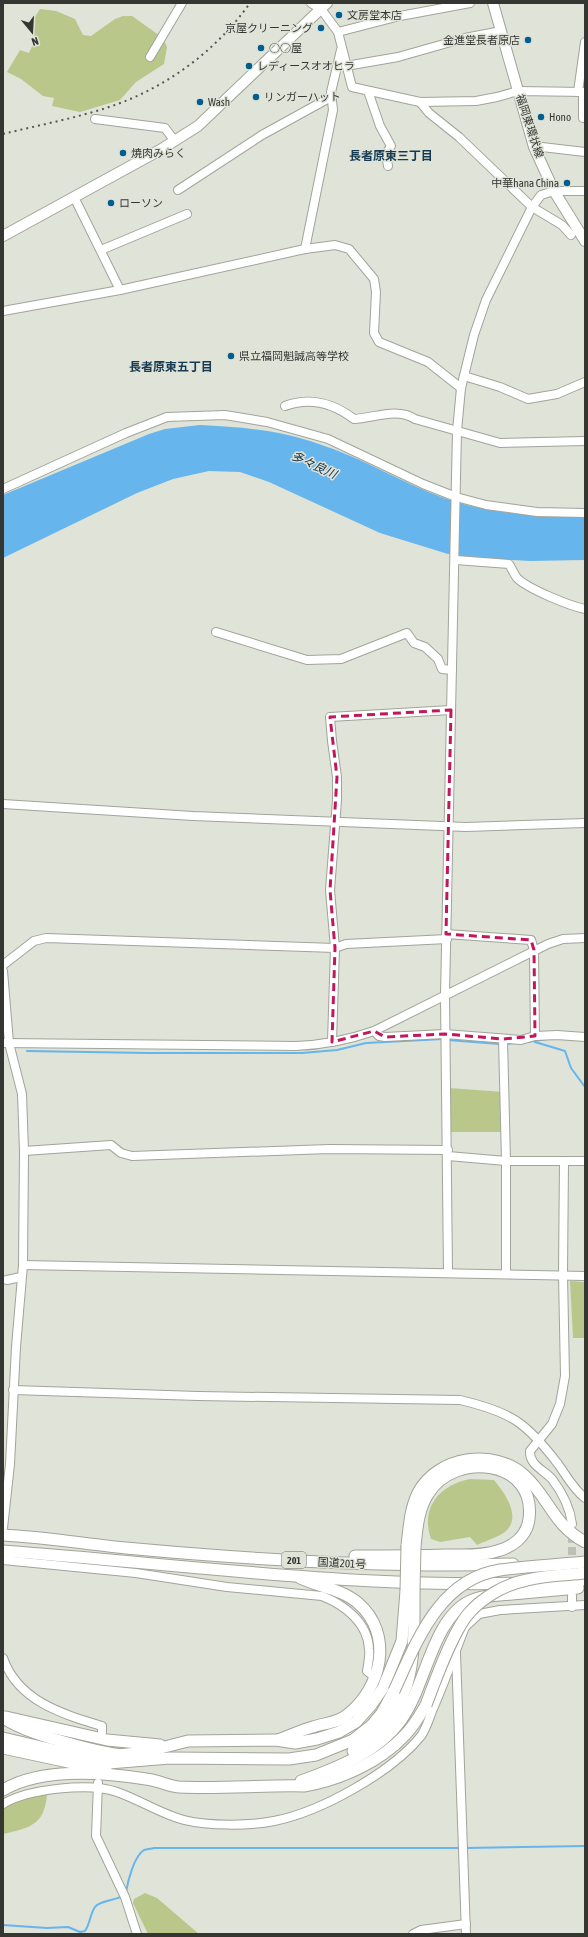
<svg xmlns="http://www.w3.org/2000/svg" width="588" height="1937" font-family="'Asap Condensed','Noto Sans JP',sans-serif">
<rect width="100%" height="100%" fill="#e0e3d8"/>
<g fill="#b9c78b">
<path d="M40 9 56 11 75 19 83 35 91 36 115 19 123 16H132L163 38 167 47 164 64 136 82 120 100 80 112 52 106 54 98 43 96 21 79 7 72 20 50 29 53 34 42 31 23Z"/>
<path d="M450 1088 503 1092 502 1132H451Z"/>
<path d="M570 1281 585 1282V1338H573Z"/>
<path d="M470 1479 494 1480C504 1492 522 1516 506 1531 499 1537 485 1541 477 1545L470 1537 440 1542 431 1539C420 1507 440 1485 470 1479Z"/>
<path d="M47 1795C44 1825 30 1828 3 1834V1809C17 1799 30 1796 47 1795Z"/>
<path d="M145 1893 157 1898 199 1934H148L133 1903 134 1899Z"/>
</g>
<path fill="#66b5ec" d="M200 425C241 427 281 430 319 444 363 458 402 483 444 498 489 514 538 517 585 517V560L530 561 477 558 448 554 380 533 269 482 240 472 209 471 173 479 137 493 3 558V495L149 434 165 429Z"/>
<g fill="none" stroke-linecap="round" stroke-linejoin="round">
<g stroke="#66b5ec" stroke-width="2">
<path d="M447 1040 500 1044"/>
<path d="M527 1042 548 1039"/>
<path d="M535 1042 565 1051 571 1068 585 1087"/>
<path d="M505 1044 516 1043"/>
<path d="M27 1051 148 1053H302L337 1050 366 1043 443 1039"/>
<path d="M465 1848 585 1846"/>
<path d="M126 1892C128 1881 134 1856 144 1850 147 1849 151 1849 154 1848H461"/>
<path d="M3 1925 47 1928 68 1927 80 1932 85 1931C90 1924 90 1914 95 1907 100 1900 115 1901 122 1896"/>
</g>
<path stroke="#bec0b7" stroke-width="8" stroke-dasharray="8 4" stroke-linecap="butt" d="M572 1567V1531"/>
<defs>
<g id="minor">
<path d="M311 3 321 9 338 32 352 87 420 102 476 101 497 97 518 91 585 92"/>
<path d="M338 32 400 16 470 3"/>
<path d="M150 57 182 3"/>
<path d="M346 66 398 57 465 38 501 31"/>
<path d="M368 91 380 126 391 146 386 154 388 166"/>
<path d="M578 92 585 42"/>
<path d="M583 92V118H585"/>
<path d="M420 102 429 113 459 137 532 207 562 225 571 235"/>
<path d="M95 119 165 128 174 140"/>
<path d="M534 147H542L585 152"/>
<path d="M178 190 262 135 331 97"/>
<path d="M74 197 120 290"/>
<path d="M305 249 333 110 331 92 341 50"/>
<path d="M101 250 187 214"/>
<path d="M3 311 120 290 305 249 335 245 349 249 374 279 376 292 374 333 379 342 428 362 461 388"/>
<path d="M464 376 500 387 528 399 557 394 585 382"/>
<path d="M285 406C309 397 333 403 354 419 374 418 397 407 415 419L500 443 585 441"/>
<path d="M3 489 126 433 167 417 225 415 267 422 328 439 423 484 456 497 486 505 537 512 585 513"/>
<path d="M456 560 509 564C512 569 514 574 517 578 528 589 570 606 585 609"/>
<path d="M216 632 307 660 341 659 407 633 414 643 425 647 438 659 442 669 452 670"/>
<path d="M3 804 193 816 466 827 585 823"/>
<path d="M446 934 531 940 534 950 535 1036"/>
<path d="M3 965 34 941 46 938 335 948 346 944 447 939"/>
<path d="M3 971 9 1043 22 1094 24 1151 23 1265 16 1347 10 1464 3 1528"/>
<path d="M374 1031 379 1036 385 1037 445 1034 521 1040 535 1036 557 1035 585 1037"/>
<path d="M503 1039 506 1161V1274"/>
<path d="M332 1042 335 948 330 890 337 800V777L332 741 330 717 451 710"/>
<path d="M3 1043 296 1046C323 1045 348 1040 374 1031L548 944 563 939 585 938"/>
<path d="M24 1151 111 1145 121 1153 132 1156 329 1149 448 1150"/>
<path d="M448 1156 506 1161H585"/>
<path d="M564 1161 563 1275 565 1376 560 1404 552 1424 530 1451C529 1465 544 1470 552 1479 562 1492 570 1508 572 1524"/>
<path d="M23 1265 585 1276"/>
<path d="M448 1273 445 995 457 431 461 388 474 335 486 300 532 207 541 195 554 191H585"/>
<path d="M7 1280 21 1277"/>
<path d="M13 1390 198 1396 460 1400C511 1412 526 1422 558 1464 566 1475 574 1490 585 1498"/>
<path d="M3 1560 136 1573 227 1587 322 1596C345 1605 368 1623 369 1649 370 1656 368 1664 367 1671L371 1674"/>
<path d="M572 1607V1596"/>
<path d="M456 1654 466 1934"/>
<path d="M3 1658C18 1701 62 1714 102 1726V1732"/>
<path d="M98 1783 96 1836 125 1897 137 1934"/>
<path d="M3 1804C27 1789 90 1782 117 1792 140 1800 161 1814 184 1820 208 1826 250 1826 274 1821 320 1812 391 1773 421 1736 426 1729 429 1719 432 1711 444 1684 454 1655 465 1627L479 1614 500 1610 585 1605"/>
<path d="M413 1934 421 1930 466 1924"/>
</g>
<g id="major">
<path d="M493 3 534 147 554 191 585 241"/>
<path d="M3 236 160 150 198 126 327 3"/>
</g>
<g id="highway">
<path d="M3 1535C44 1537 85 1544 126 1548 255 1560 384 1568 513 1564"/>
<path d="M407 1546C409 1528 410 1509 418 1493 437 1456 494 1448 524 1475 548 1496 553 1525 585 1542"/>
<path d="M3 1551C195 1565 392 1594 585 1580"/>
<path d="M355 1556C386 1556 416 1556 446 1555 463 1555 481 1556 497 1551 513 1547 527 1536 529 1519 537 1460 455 1450 428 1494 418 1510 417 1528 415 1546"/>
<path d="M3 1717C19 1732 102 1754 126 1755"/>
<path d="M6 1717 107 1740 160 1745"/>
<path d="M3 1738 109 1763 170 1758 289 1759 316 1755 353 1740 372 1725 382 1713 394 1691"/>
<path d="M278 1740C290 1736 301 1730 313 1727 325 1723 337 1723 347 1715 382 1688 394 1634 358 1603 342 1589 319 1587 300 1578"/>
<path d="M3 1748 106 1770"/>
<path d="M353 1751C418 1710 414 1659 414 1591"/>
<path d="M119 1755 145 1752 188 1741 276 1740 295 1743 317 1739 339 1732 356 1722 372 1704 383 1688 402 1641 406 1591"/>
<path d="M301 1781C337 1768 378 1752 401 1720 426 1686 432 1619 470 1601 482 1595 498 1595 512 1594 534 1592 556 1590 578 1588"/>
<path d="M3 1790C42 1767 102 1772 146 1779 157 1780 168 1786 179 1787 221 1789 263 1785 304 1786 340 1780 380 1762 405 1735 414 1726 420 1715 426 1705"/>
</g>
</defs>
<use href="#minor" stroke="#a1a499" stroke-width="10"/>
<use href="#major" stroke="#a1a499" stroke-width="12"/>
<use href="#highway" stroke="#a1a499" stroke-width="13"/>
<use href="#minor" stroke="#fff" stroke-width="8"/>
<use href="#major" stroke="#fff" stroke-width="10"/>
<use href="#highway" stroke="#fff" stroke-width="11"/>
<path stroke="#565852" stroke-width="2" stroke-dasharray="2 4" stroke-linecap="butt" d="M3 134C39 125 77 118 112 106 167 87 216 51 250 3"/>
<defs>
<g id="highway-bridge">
<path d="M406 1591 407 1546"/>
<path d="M414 1591 415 1546"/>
<path d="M394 1691C416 1643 439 1579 500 1570 528 1566 557 1565 585 1562"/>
<path d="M426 1705C435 1681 453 1631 469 1613 483 1597 506 1584 527 1580 546 1575 566 1575 585 1573"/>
</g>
</defs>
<use href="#highway-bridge" stroke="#a1a499" stroke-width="13" stroke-linecap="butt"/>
<use href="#highway-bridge" stroke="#fff" stroke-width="11"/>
</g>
<path fill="none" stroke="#c2185b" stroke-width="3" stroke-dasharray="8 5" stroke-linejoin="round" d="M451 710 446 934 531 940 534 950 535 1036 503 1039 445 1034 385 1037 374 1031 332 1042 335 948 330 890 337 777 330 717Z"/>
<g fill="#005f8f" stroke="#e0e3d8" stroke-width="1.5">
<circle cx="339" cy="15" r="4"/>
<circle cx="321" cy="28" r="4"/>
<circle cx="528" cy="40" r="4"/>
<circle cx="261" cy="48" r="4"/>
<circle cx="249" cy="66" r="4"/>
<circle cx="256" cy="97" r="4"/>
<circle cx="200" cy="102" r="4"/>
<circle cx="541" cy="117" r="4"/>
<circle cx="123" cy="153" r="4"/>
<circle cx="567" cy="183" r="4"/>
<circle cx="111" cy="203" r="4"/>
<circle cx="231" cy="356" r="4"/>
</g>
<g text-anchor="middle" stroke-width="3" stroke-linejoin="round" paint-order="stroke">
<rect fill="#e0e3d8" stroke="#686a64" stroke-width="1" x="282" y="1552" width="24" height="16" rx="3"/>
<g font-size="10" font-weight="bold" fill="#353632">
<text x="294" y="1564">201</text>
</g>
<g font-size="11" fill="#353632" stroke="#e0e3d8" text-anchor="start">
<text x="347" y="19">文房堂本店</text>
<text x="313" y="32" text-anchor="end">京屋クリーニング</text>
<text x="520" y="44" text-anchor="end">金進堂長者原店</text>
<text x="269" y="52">○○屋</text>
<text x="257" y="70">レディースオオヒラ</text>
<text x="264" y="101">リンガーハット</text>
<text x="208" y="106">Wash</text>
<text x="549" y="121">Hono</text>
<text x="131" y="157">焼肉みらく</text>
<text x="559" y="187" text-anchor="end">中華hana China</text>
<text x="119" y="207">ローソン</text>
<text x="239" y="360">県立福岡魁誠高等学校</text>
</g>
<g font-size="11" fill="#353632" stroke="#e0e3d8">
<text transform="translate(530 126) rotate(72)" y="4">福岡東環状線</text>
<text transform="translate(342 1563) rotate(3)" y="4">国道201号</text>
</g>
<g font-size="12" font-weight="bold" fill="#153a52" stroke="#e0e3d8">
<text x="391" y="160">長者原東三丁目</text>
<text x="171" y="371">長者原東五丁目</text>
</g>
<g font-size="12" font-style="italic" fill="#13354c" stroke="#e0e3d8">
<text transform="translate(314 465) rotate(25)" y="4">多々良川</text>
</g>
</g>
<rect width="588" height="1937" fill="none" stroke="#353632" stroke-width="8"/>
<g transform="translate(32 32) rotate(162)" stroke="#e0e3d8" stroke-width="3" paint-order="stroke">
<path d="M0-3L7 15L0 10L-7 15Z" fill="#353632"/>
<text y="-6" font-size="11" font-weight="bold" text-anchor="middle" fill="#353632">N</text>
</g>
</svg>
